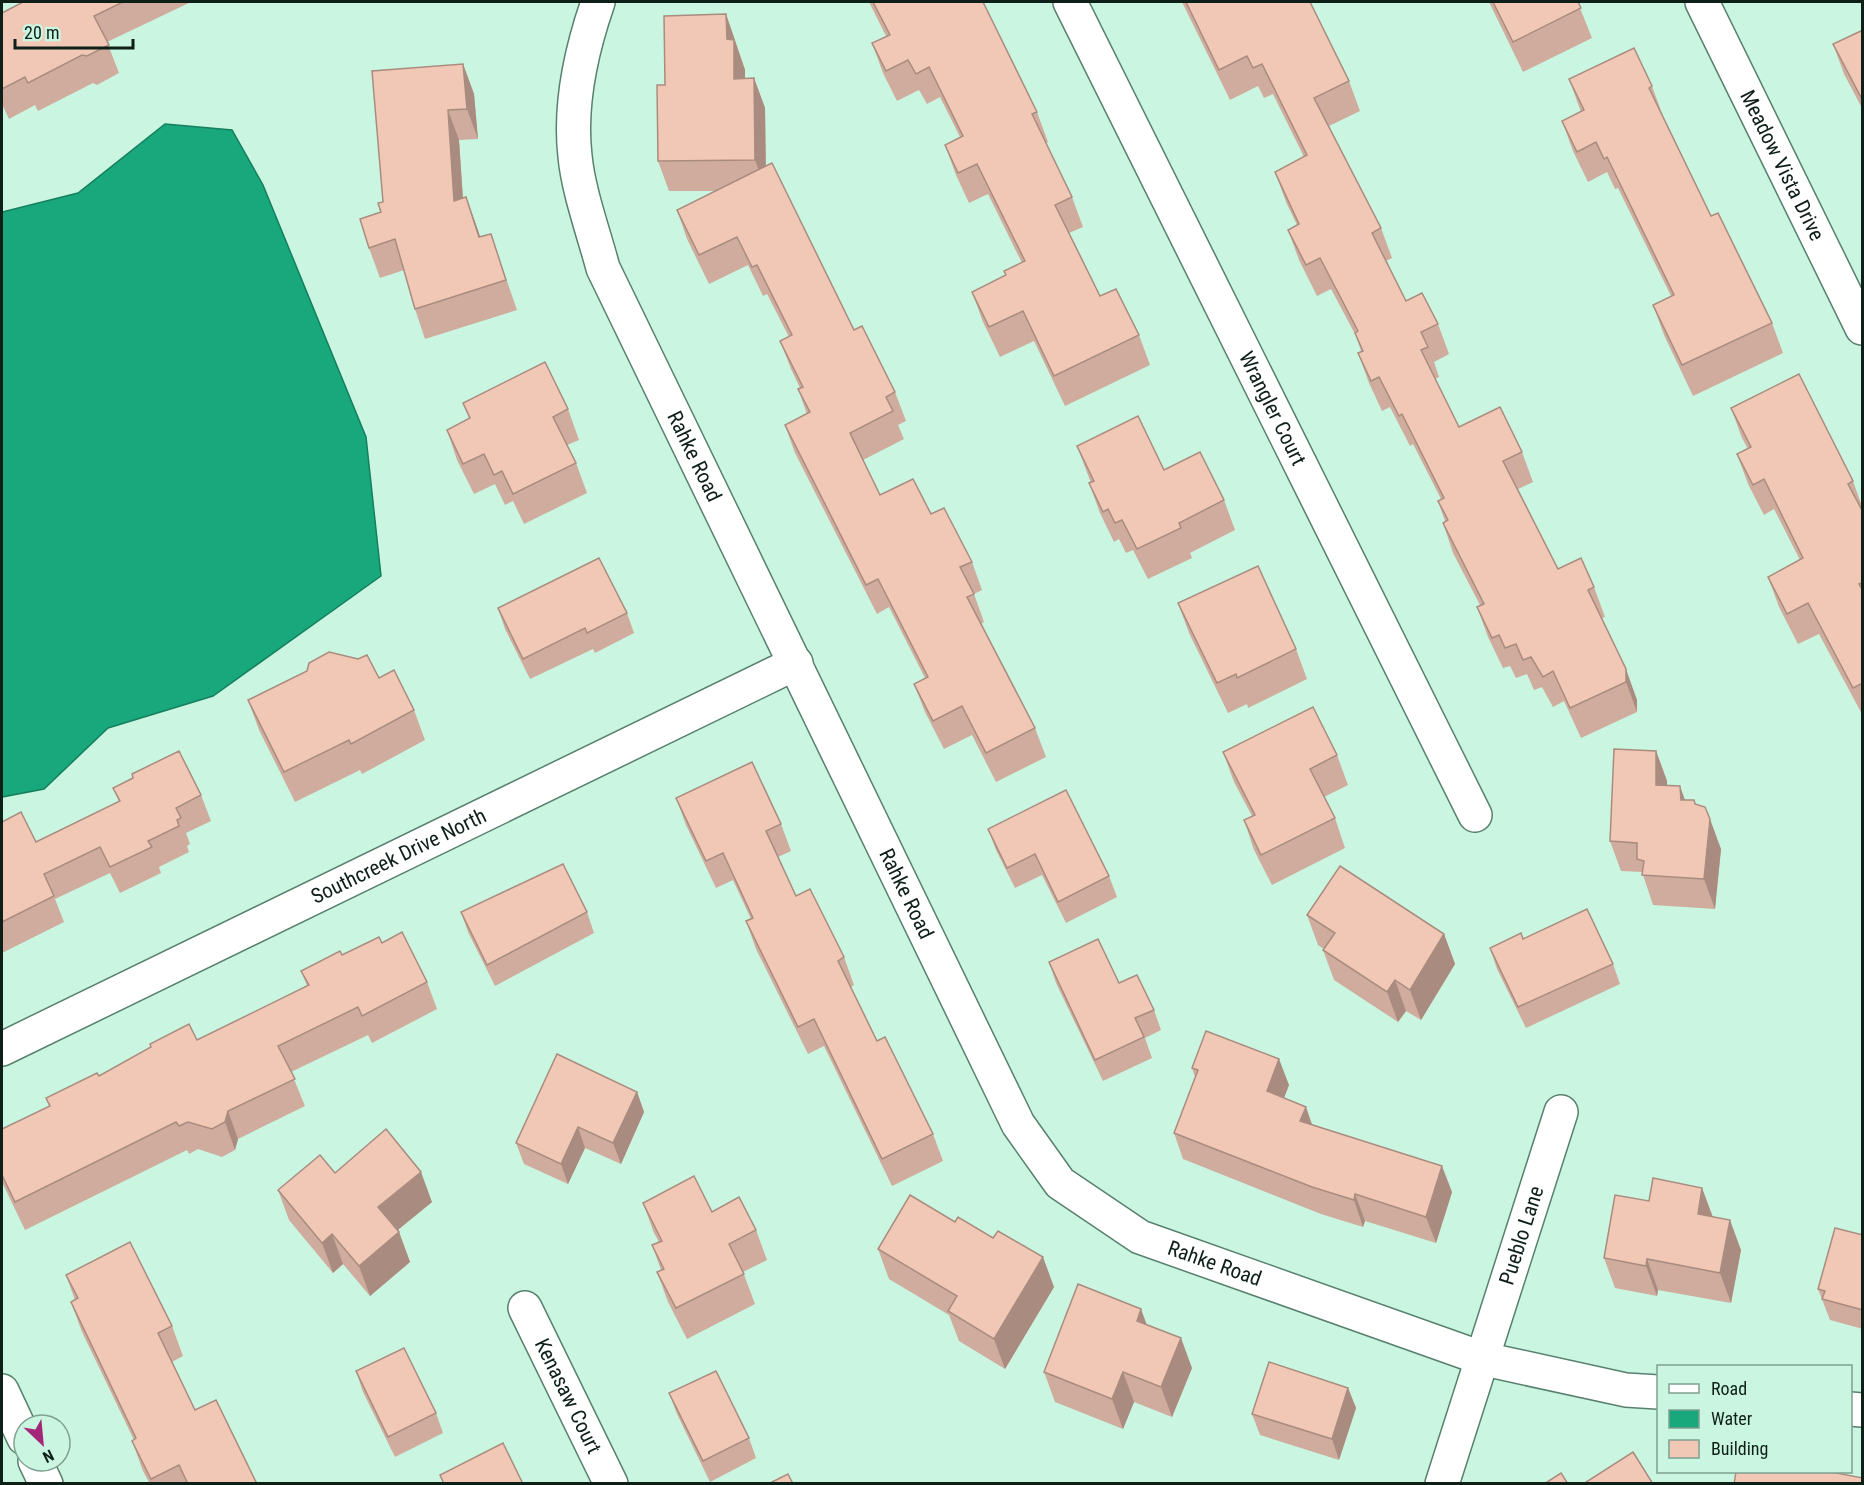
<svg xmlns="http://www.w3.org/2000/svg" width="1864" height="1485" font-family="'Roboto Condensed',sans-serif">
<rect width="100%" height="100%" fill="#caf6e1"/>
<path fill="#18a87c" stroke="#157f5e" stroke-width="1.5" d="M165 124 232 130 263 185 366 437 381 576 213 696 108 728 44 789 2 797V212L78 193Z"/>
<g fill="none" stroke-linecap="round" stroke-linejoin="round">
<defs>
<g id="minor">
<path id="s1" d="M598 2C581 51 569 104 575 156 578 190 594 234 603 268L1018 1124 1060 1183 1140 1237 1484 1359 1626 1390 1658 1392"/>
<path id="s2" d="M1070 2 1475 815"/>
<path id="s3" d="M1702 2 1862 328"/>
<path id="s4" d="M2 1049 796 663"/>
<path id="s5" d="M525 1308 611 1484"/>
<path d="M2 1391 24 1438"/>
<path d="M1850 1409 1862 1410"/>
<path d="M35 1461 46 1484"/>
<path id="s6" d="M1442 1484 1561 1112"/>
</g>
</defs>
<use href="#minor" stroke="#58806e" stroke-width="36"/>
<use href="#minor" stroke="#fff" stroke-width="33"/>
</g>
<g fill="#cfac9d">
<path d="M23 2H191L107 42 119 73 97 85 93 83 38 111 35 105 9 119 2 104V13Z"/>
<path d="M869 2H983L1037 112 1048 142 1046 143 1072 197 1083 227 1069 233 1100 296 1139 335 1150 365 1065 406 1034 341 1000 357 983 322 972 292 1006 275 1022 263 988 194 969 203 956 175 945 145 960 137 940 97 927 104 919 90 897 101 883 73 872 43 886 36Z"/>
<path d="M1182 2H1310L1349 81 1360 111 1329 126 1381 228 1392 258 1386 261 1406 301 1438 324 1449 354 1434 362 1439 377 1435 379 1459 427 1522 452 1533 482 1518 489 1558 569 1594 587 1605 617 1602 618 1637 700V712L1581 738 1564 701 1553 707 1542 687 1534 690 1527 674 1516 678 1510 666 1503 668 1488 637 1477 607 1480 605 1453 553 1443 523 1445 521 1438 501 1441 499 1413 444 1410 446 1390 407 1382 411 1369 383 1358 353 1361 351 1356 336 1331 289 1317 296 1299 260 1288 230 1297 225 1286 202 1275 172 1304 157 1273 94 1264 98 1258 86 1230 100Z"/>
<path d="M1489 2H1581L1578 3 1592 38 1523 72Z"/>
<path d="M726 14 745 70V78H754L765 108 766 166 854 330 895 392 906 421 898 425 904 439 863 460 880 495 931 514 972 562 982 590 974 594 984 622 981 624 1035 728 1046 757 996 782 972 735 944 749 925 712 914 684 925 678 889 607 877 614 795 453 785 425 807 414 798 389 800 388 791 369 780 341 789 337 767 294 763 296 748 265 709 284 687 239 677 210 717 191H669L658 161 665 85Z"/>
<path d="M1863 30V110L1844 74 1833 44Z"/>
<path d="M463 64 474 94 478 139 459 140 463 198 466 197 480 237 501 264 517 310 425 339 415 309 404 270 380 278 369 248 381 212 383 202Z"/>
<path d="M1569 79 1652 86 1663 116 1711 216 1772 323 1783 353 1693 396 1664 335 1653 305 1671 296 1618 188 1615 189 1607 172 1588 182 1573 151 1562 121 1581 112Z"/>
<path d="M463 403 568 409 579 440 567 445 576 463 587 493 524 524 513 501 505 505 495 484 474 494 457 460 447 430 469 418Z"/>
<path d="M1731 408 1853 481 1863 509V716L1819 634 1798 644 1779 607 1768 577 1800 560 1774 509 1764 515 1748 484 1737 454 1748 449 1742 438Z"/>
<path d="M1077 446 1164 470 1224 500 1235 530 1190 553 1192 558 1148 579 1133 550 1126 553 1119 539 1114 542 1100 513 1089 483H1091Z"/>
<path d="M1178 603 1296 649 1307 679 1248 708 1247 704 1228 713 1189 633Z"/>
<path d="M498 608 627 613 634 633 595 653 593 649 530 679 505 629Z"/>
<path d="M379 678 414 710 425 740 362 774 360 770 295 802 259 730 248 700Z"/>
<path d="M1656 751 1667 781V786L1685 800 1696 804 1721 849 1715 909 1653 905 1642 872 1621 871 1610 841Z"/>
<path d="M1223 752 1337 755 1348 785 1324 797 1335 818 1345 848 1272 885 1254 850 1244 820 1252 816 1234 782Z"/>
<path d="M113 788 201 795 211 821 186 833 190 844 187 846 189 852 159 867 161 873 120 893 110 873 55 899 64 922 2 953V822L36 842 119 802Z"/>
<path d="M676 798 781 824 791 851 778 857 796 896 844 957 854 985 851 987 877 1041 933 1134 943 1161 892 1186 824 1046 808 1054 756 949 746 921 751 919 733 880 716 888 686 825Z"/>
<path d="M988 829 1109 876 1117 897 1066 923 1042 875 1015 888 996 850Z"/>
<path d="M461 912H587L594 933 495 986 468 932Z"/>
<path d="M1307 915 1444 934 1455 964 1421 1020 1406 1011 1398 1022 1334 980 1323 950 1324 949 1318 945Z"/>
<path d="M1523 939 1613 964 1620 984 1526 1028 1497 969 1490 948Z"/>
<path d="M382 943 427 982 437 1009 372 1043 368 1035 291 1072 305 1106 238 1139 235 1150 222 1157 198 1149 189 1154 187 1150 25 1230 2 1182V1129L49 1106 46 1098 99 1076 197 1040 307 986 301 971 342 955Z"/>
<path d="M1049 962 1119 983 1154 1010 1161 1030 1145 1038 1152 1058 1103 1081 1056 983Z"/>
<path d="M1192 1068 1289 1085 1284 1098 1313 1125 1452 1192 1436 1243 1365 1221 1363 1227 1321 1214 1183 1159 1174 1133 1195 1077Z"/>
<path d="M637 1092 644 1112 621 1164 585 1148 568 1184 524 1164 516 1143Z"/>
<path d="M335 1173 432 1202 398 1230 399 1232 410 1262 370 1296 343 1264 333 1273 289 1220 278 1190Z"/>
<path d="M1702 1188 1713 1217 1741 1250 1731 1303 1658 1290 1657 1296 1615 1288 1604 1258 1649 1201Z"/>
<path d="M643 1203 712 1212 756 1230 767 1260 743 1272 755 1304 687 1339 668 1302 657 1272 661 1270 652 1245 659 1242 654 1233Z"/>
<path d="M1863 1235V1329L1830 1320 1818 1289Z"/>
<path d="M878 1249 1054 1287 1005 1369 959 1341 949 1315 889 1279Z"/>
<path d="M66 1275 172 1326 183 1356 172 1362 195 1410 257 1484H150L143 1471 132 1441 134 1440 82 1332 71 1302 75 1300Z"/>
<path d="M1147 1325 1192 1368 1172 1417 1134 1402 1123 1429 1055 1402 1044 1372Z"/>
<path d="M356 1371 436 1413 443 1433 395 1457 363 1392Z"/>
<path d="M1348 1388 1356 1408 1339 1460 1260 1435 1252 1414Z"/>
<path d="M669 1393 749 1438 756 1458 710 1482 677 1414Z"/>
</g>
<g fill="#a98c7f">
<path d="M726 14 745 70V109L734 79 727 39Z"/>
<path d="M463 64 474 94 478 139 467 109Z"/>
<path d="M754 78 765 108 766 190 755 160Z"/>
<path d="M448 110 459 140 465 231 454 201Z"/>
<path d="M466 197 477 227 490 267 479 237Z"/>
<path d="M1626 669 1637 700V712L1626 682Z"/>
<path d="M1656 751 1667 781V815L1656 785Z"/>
<path d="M1680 786 1691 817 1681 800Z"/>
<path d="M1710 819 1721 849 1715 909 1704 879Z"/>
<path d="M1444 934 1455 964 1421 1020 1410 990Z"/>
<path d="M1395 980 1406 1011 1398 1022 1387 992Z"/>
<path d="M1279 1059 1289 1085 1276 1118 1267 1091Z"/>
<path d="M637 1092 644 1112 621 1164 613 1143Z"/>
<path d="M1306 1107 1315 1133 1300 1121Z"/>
<path d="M228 1111 238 1139 235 1150 225 1122Z"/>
<path d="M578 1127 585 1148 568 1184 561 1164Z"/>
<path d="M1442 1166 1452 1192 1436 1243 1426 1217Z"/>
<path d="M421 1172 432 1202 389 1237 378 1207Z"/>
<path d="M1702 1188 1713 1218 1698 1214Z"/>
<path d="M1355 1194 1365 1221 1363 1227 1354 1200Z"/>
<path d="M1730 1220 1741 1250 1731 1303 1720 1273Z"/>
<path d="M399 1232 410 1262 370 1296 359 1266Z"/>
<path d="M332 1234 343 1264 333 1273 322 1243Z"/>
<path d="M1043 1257 1054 1287 1005 1369 994 1339Z"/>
<path d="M1647 1259 1658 1290 1657 1296 1646 1266Z"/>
<path d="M1141 1309 1152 1339 1137 1321Z"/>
<path d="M1181 1338 1192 1368 1172 1417 1161 1387Z"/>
<path d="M1123 1372 1134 1402 1123 1429 1112 1399Z"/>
<path d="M1348 1388 1356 1408 1339 1460 1332 1439Z"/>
</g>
<g fill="#f1c8b6" stroke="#a98c7f" stroke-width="1.5">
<path d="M23 2H123L94 16 109 45 87 56 82 55 28 83 25 77 2 89V13Z"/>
<path d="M873 2H983L1037 112 1032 114 1072 197 1055 205 1100 296 1116 289 1139 335 1054 376 1023 311 989 327 972 292 1006 275 1004 271 1025 261 977 164 958 173 945 145 963 136 929 67 916 74 908 60 886 71 872 43 890 35Z"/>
<path d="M1186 2H1310L1349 81 1314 98 1381 228 1372 233 1406 301 1422 293 1438 324 1421 332 1428 347 1421 350 1459 427 1500 407 1522 452 1503 461 1558 569 1581 558 1594 587 1588 590 1626 669V682L1570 708 1553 671 1543 677 1531 657 1523 660 1516 644 1505 648 1499 635 1492 638 1477 607 1484 604 1443 523 1448 520 1438 501 1444 498 1402 414 1399 416 1379 377 1371 381 1358 353 1363 351 1355 333 1358 331 1320 258 1306 265 1288 230 1299 224 1275 172 1307 155 1262 64 1253 68 1247 56 1219 70Z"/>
<path d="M1493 2H1578L1581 8 1513 42Z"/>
<path d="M726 14 727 39 734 40V79L754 78 755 160 658 161 657 85H665L664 16Z"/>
<path d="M1863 30V101L1833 44Z"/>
<path d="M1634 48 1652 86 1649 88 1711 216 1718 213 1772 323 1682 365 1653 305 1674 295 1607 157 1604 159 1596 142 1577 152 1562 121 1584 110 1569 79Z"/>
<path d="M463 64 467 109 448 110 454 201 466 197 479 237 491 234 506 280 415 309 395 239 369 248 360 219 381 212 378 203 383 202 372 71Z"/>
<path d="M772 163 854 330 862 326 895 392 886 397 893 411 850 433 880 495 913 479 931 514 944 508 972 562 960 567 974 594 967 597 1035 728 986 753 962 706 933 721 914 684 928 677 878 579 866 585 785 425 810 412 798 389 803 387 780 341 792 335 757 265 752 267 737 237 699 255 677 210Z"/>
<path d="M545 362 568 409 553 417 576 463 513 494 502 471 494 475 484 454 463 464 447 430 470 418 463 403Z"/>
<path d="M1799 374 1853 481 1848 484 1863 512V582L1859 584 1863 591V683L1853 688 1808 603 1787 614 1768 577 1803 558 1764 479 1753 485 1737 454 1751 447 1731 408Z"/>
<path d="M1138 416 1164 470 1200 452 1224 500 1179 523 1181 528 1137 549 1122 520 1115 523 1108 509 1103 512 1089 483 1094 481 1077 446Z"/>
<path d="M599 558 627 613 587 633 585 628 523 659 498 608Z"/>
<path d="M1258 566 1296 649 1237 678 1236 674 1217 683 1178 603Z"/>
<path d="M329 652 358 659 367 655 379 678 394 670 414 710 351 744 349 740 284 772 248 700 307 671 309 663Z"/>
<path d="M1313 707 1337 755 1310 769 1335 818 1261 855 1244 820 1255 815 1223 752Z"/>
<path d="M1614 749 1656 751V785L1680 786 1681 800H1694L1695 804 1705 807 1710 819 1704 879 1642 875 1644 861 1637 859V843L1610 841Z"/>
<path d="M179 751 201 795 176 808 181 818 177 820 179 826 148 841 152 847 110 867 100 847 44 874 54 896 2 922V822L21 812 36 842 120 801 113 788 133 778 132 774Z"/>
<path d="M752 762 781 824 766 831 796 896 810 889 844 957 838 961 877 1041 885 1037 933 1134 882 1159 814 1019 798 1027 746 921 753 918 723 853 706 861 676 798Z"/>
<path d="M1066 790 1109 876 1058 902 1035 854 1007 868 988 829Z"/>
<path d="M563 864 587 912 487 965 461 912Z"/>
<path d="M1340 866 1444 934 1410 990 1395 980 1387 992 1323 950 1335 933 1307 915Z"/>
<path d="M1587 909 1613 964 1518 1007 1490 948 1521 933 1523 939Z"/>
<path d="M402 932 427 982 362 1016 358 1007 278 1046 295 1079 228 1111 225 1122 212 1129 188 1122 179 1126 176 1122 15 1202 2 1175V1129L50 1106 46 1098 97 1073 99 1076 151 1047 150 1044 189 1024 197 1040 309 985 301 971 340 951 342 955 379 937 382 943Z"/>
<path d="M1098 939 1119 983 1137 975 1154 1010 1135 1018 1144 1037 1095 1060 1049 962Z"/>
<path d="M1206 1031 1279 1059 1267 1091 1306 1107 1300 1121 1442 1166 1426 1217 1355 1194 1354 1200 1312 1187 1174 1133 1198 1070 1192 1068Z"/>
<path d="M557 1054 637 1092 613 1143 578 1127 561 1164 516 1143Z"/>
<path d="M386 1129 421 1172 378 1207 399 1232 359 1266 332 1234 322 1243 278 1190 320 1155 335 1173Z"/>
<path d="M694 1176 712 1212 739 1197 756 1230 729 1244 744 1274 676 1308 657 1272 664 1269 652 1245 662 1241 643 1203Z"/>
<path d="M1653 1178 1702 1188 1698 1214 1730 1220 1720 1273 1647 1259 1646 1266 1604 1258 1615 1195 1649 1201Z"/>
<path d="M910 1195 955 1222 958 1217 993 1238 998 1231 1043 1257 994 1339 948 1311 957 1296 878 1249Z"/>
<path d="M1835 1228 1863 1235V1310L1822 1299 1825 1291 1818 1289Z"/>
<path d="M130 1242 172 1326 158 1333 195 1410 216 1400 257 1484H188L179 1465 151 1479 132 1441 136 1438 71 1302 78 1298 66 1275Z"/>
<path d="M1078 1284 1141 1309 1137 1321 1181 1338 1161 1387 1123 1372 1112 1399 1044 1372Z"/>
<path d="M404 1348 436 1413 388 1437 356 1371Z"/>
<path d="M1269 1362 1348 1388 1332 1439 1252 1414Z"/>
<path d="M716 1371 749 1438 703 1461 669 1393Z"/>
<path d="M503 1443 523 1484H444L440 1475Z"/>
<path d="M1633 1452 1653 1484H1583Z"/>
<path d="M1736 1472H1831L1863 1478V1484H1734Z"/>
<path d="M1561 1473 1568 1484H1544Z"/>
<path d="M788 1474 793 1484H768Z"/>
</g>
<g text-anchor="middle" stroke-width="4.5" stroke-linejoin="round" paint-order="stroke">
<g font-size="21" fill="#0e1f18" stroke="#caf6e1">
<text dy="7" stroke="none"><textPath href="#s3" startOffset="182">Meadow Vista Drive</textPath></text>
<text dy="7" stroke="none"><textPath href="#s2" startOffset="454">Wrangler Court</textPath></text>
<text dy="7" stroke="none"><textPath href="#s1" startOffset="482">Rahke Road</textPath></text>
<text dy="7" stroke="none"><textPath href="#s4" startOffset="441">Southcreek Drive North</textPath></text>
<text dy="7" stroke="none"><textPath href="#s1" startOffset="968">Rahke Road</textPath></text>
<text dy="7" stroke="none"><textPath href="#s6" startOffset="261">Pueblo Lane</textPath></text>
<text dy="7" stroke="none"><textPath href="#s1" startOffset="1472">Rahke Road</textPath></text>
<text dy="7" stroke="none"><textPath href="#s5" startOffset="98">Kenasaw Court</textPath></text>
</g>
</g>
<rect width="1864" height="1485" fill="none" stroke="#0e1f18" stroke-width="6"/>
<rect x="1657" y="1365" width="195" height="108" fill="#caf6e1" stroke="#7fa091" stroke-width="1.5"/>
<rect x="1669" y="1384" width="30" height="9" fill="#ffffff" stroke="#7fa091" stroke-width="1.5"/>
<text x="1711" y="1395" font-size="18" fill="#0e1f18">Road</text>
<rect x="1669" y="1410" width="30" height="18" fill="#18a87c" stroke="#7fa091" stroke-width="1.5"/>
<text x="1711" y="1425" font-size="18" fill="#0e1f18">Water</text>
<rect x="1669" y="1440" width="30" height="18" fill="#f1c8b6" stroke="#7fa091" stroke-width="1.5"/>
<text x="1711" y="1455" font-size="18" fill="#0e1f18">Building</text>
<g transform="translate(42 1443) rotate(154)"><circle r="28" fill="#caf6e1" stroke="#7fa091" stroke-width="1.5"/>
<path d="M0-4.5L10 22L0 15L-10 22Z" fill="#a32679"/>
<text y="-9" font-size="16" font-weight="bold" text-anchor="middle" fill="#0e1f18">N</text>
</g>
<path d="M15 39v9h118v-9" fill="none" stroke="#0e1f18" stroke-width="3"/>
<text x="24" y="39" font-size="18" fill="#0e1f18" stroke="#caf6e1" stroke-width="4.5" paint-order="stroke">20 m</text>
</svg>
